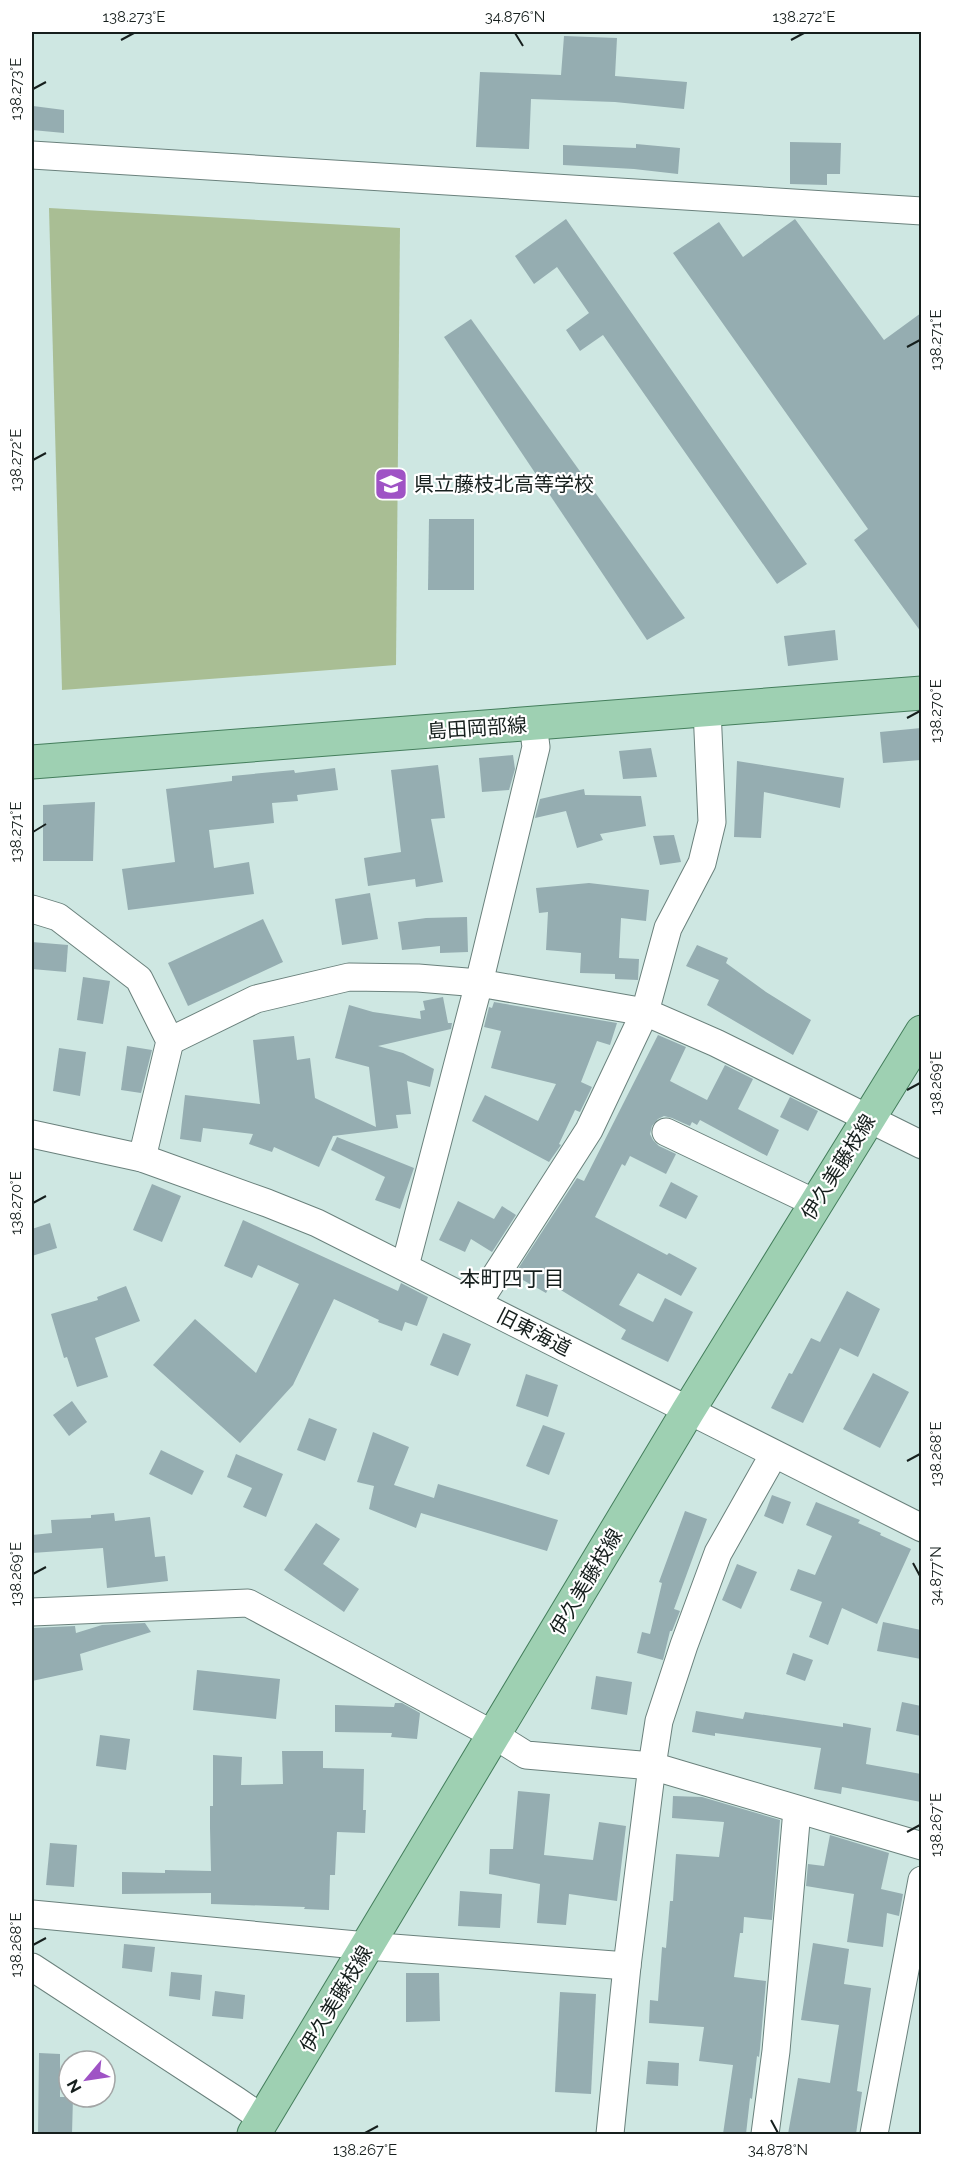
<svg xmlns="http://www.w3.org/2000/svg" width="953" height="2166" font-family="Raleway,'Noto Sans JP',sans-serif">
<rect width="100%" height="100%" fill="#cee7e2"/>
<path fill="#a9be94" d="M49 208 400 228 396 665 62 690Z"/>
<g fill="#95adb1">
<path d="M564 36 617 38 615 76 687 82 684 109 615 102 531 99 529 149 476 147 480 72 561 75Z"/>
<path d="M33 106 64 110V133L32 130Z"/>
<path d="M790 142 841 143 840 174H827V185L790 184Z"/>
<path d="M636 144 680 148 678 174 634 169 563 165V145L636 148Z"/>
<path d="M566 219 807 564 777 584 603 335 580 351 566 330 589 313 557 267 534 284 515 256Z"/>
<path d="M795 219 884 340 921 313V632L854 540 868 529 673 253 719 222 743 257Z"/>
<path d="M471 319 685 618 647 640 444 337Z"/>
<path d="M429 519H474V590H428Z"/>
<path d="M835 630 838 660 788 666 784 636Z"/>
<path d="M921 728V760L883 763 880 732Z"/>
<path d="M651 748 657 777 623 779 619 751Z"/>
<path d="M513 755 515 769 509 790 482 792 479 758Z"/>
<path d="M737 761 844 778 840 808 764 792 761 838 734 837Z"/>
<path d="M438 765 445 818 431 819 443 882 416 887 415 879 368 886 364 858 401 852 391 770Z"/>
<path d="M335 768 338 790 297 795 298 801 272 803 274 823 209 830 214 868 249 862 254 894 128 910 122 869 175 862 166 789 232 781V776L294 770 295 773Z"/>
<path d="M584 789 585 795 641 796 646 826 600 834 603 840 577 848 566 811 535 818 540 799Z"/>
<path d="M95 802 93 861H43V805Z"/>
<path d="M674 835 681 862 660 865 653 836Z"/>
<path d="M589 883 649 890 646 921 621 918 619 958 639 959 638 980 615 979V974L580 973 581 953 546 950 548 912 539 913 536 888Z"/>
<path d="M370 893 378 939 342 945 335 899Z"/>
<path d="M467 917 468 952 440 953V946L402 950 398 922 426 918Z"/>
<path d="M263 919 283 962 188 1006 168 963Z"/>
<path d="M32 942 68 945 66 972 32 969Z"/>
<path d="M697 945 728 958 726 963 766 992 811 1020 793 1055 707 1005 719 980 686 966Z"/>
<path d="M83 977 110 981 103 1024 77 1020Z"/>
<path d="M443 997 448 1023H452L451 1029 378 1046 403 1053 434 1069 430 1087 407 1081 411 1114 396 1115 398 1128 333 1136 319 1167 274 1147 272 1152 249 1144 253 1134 203 1128 201 1142 180 1139 185 1095 260 1104 253 1040 294 1036 297 1060 310 1058 315 1098 376 1127 369 1067 335 1058 349 1005 373 1012 421 1019 420 1011 425 1010 423 1001Z"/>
<path d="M494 1002 617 1023 610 1045 597 1041 581 1082 592 1087 580 1112 575 1110 559 1144 561 1145 549 1162 472 1121 485 1095 538 1121 556 1084 491 1068 501 1031 484 1027 489 1007 492 1008Z"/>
<path d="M658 1035 686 1047 670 1081 707 1100 725 1065 753 1079 738 1109 779 1130 767 1156 700 1120 697 1125 692 1122 690 1126 672 1118 664 1116 658 1119 652 1126 650 1134 653 1140 659 1146 676 1154 666 1174 630 1156 625 1166 622 1164 595 1217 667 1255 669 1253 697 1268 681 1296 638 1273 619 1305 653 1322 665 1298 693 1312 668 1362 621 1339 626 1330 551 1284 546 1293 514 1275 577 1178 584 1181Z"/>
<path d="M127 1046 152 1050 141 1093 121 1090Z"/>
<path d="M59 1048 86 1052 80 1096 53 1091Z"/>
<path d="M790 1097 818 1111 808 1131 780 1117Z"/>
<path d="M337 1137 414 1168 400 1209 375 1200 385 1177 331 1150Z"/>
<path d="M671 1182 698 1196 686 1219 659 1206Z"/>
<path d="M152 1184 181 1196 162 1242 133 1230Z"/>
<path d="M458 1201 494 1219 502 1206 516 1215 492 1252 471 1239 465 1252 439 1240Z"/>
<path d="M243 1220 398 1291 401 1283 428 1297 417 1326 405 1322 402 1331 378 1322 379 1320 334 1299 293 1385 240 1443 153 1365 195 1319 256 1373 299 1284 258 1265 252 1278 224 1266Z"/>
<path d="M50 1223 57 1248 32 1256V1229Z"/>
<path d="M126 1286 140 1321 95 1338 108 1377 77 1387 67 1357 64 1358 51 1314 98 1300 97 1297Z"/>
<path d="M847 1291 880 1309 858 1357 840 1348 803 1423 771 1408 789 1373 792 1374 811 1338 820 1342Z"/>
<path d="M443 1333 471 1344 458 1376 430 1365Z"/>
<path d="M873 1373 909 1392 880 1448 843 1429Z"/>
<path d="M526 1374 558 1385 548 1417 516 1406Z"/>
<path d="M72 1401 87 1422 69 1436 53 1415Z"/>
<path d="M309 1418 337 1429 325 1461 297 1450Z"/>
<path d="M543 1425 565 1433 549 1475 526 1466Z"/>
<path d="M373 1432 409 1447 394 1485 434 1498 438 1484 558 1520 547 1551 421 1513 416 1528 369 1509 374 1486 357 1482Z"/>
<path d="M161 1450 204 1471 192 1495 149 1474Z"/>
<path d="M236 1454 283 1474 266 1517 243 1507 252 1488 227 1477Z"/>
<path d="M772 1495 791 1502 783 1524 764 1516Z"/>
<path d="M816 1502 860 1520 858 1523 881 1533 880 1535 911 1549 877 1624 842 1608 828 1645 809 1637 822 1602 790 1590 798 1569 815 1575 832 1536 806 1525Z"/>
<path d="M685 1511 707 1519 674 1609 680 1611 672 1631H670L663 1660 637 1653 642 1632 650 1634 662 1583 659 1582Z"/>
<path d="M114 1513 115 1521 150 1517 155 1557 165 1556 168 1581 107 1588 103 1548 32 1553V1535L52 1533 51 1520 91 1518V1515Z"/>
<path d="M316 1523 340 1539 323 1564 359 1589 344 1612 284 1570Z"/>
<path d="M737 1564 757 1572 741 1609 722 1600Z"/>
<path d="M883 1622 921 1630V1659L877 1651Z"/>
<path d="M145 1623 151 1632 80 1654 83 1670 32 1681V1628L75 1626 76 1633 102 1625Z"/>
<path d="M793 1653 813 1660 805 1681 786 1674Z"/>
<path d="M197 1670 280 1679 276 1719 193 1710Z"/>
<path d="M596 1676 632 1682 627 1715 591 1709Z"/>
<path d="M902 1702 921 1706V1736L896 1731Z"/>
<path d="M395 1703H402L420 1713 417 1739 391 1737 392 1733 335 1732V1705L394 1707Z"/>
<path d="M696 1711 743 1719 745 1712 843 1727V1723L871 1728 866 1764 921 1774V1802L842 1787 841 1794 814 1789 821 1748 715 1733V1736L692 1732Z"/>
<path d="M100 1735 130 1739 126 1770 96 1766Z"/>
<path d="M282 1751H323V1768L364 1769 363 1810H366L365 1833 337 1832 335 1875H330L329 1910 304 1909 305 1907 211 1904V1893L122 1894V1872L165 1873V1870L211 1871 210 1828V1806H213V1755L242 1757 241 1785 283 1784Z"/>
<path d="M518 1791 550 1794 544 1855 593 1860 599 1822 626 1826 617 1901 569 1894 566 1925 537 1923 540 1884 489 1874 490 1849H513Z"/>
<path d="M673 1796 702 1797 780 1820 772 1920 744 1917 743 1933H740L734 1977 766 1981 760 2049 759 2057 757 2056 752 2099 750 2098 746 2134H723L733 2065 699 2061 704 2027 649 2023 650 2000 658 2001 662 1947 666 1948 670 1901H673L676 1854 719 1857 724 1822 672 1818Z"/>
<path d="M830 1835 889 1853 881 1889 903 1894 899 1916 887 1913 883 1947 847 1942 854 1894 806 1886 808 1864 824 1866Z"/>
<path d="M50 1843 77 1845 74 1887 46 1885Z"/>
<path d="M460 1891 502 1894 500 1928 458 1926Z"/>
<path d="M813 1943 849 1949 844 1984 871 1988 857 2091 862 2092 856 2134H788L798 2078 830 2083 839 2025 801 2020Z"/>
<path d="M124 1944 155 1947 152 1972 122 1968Z"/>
<path d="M171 1972 202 1975 200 2000 169 1996Z"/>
<path d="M406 1973H439L440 2021 406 2022Z"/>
<path d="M215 1991 245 1995 243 2019 212 2016Z"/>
<path d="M560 1992 596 1994 591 2094 555 2092Z"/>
<path d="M39 2053 60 2054V2097H73L72 2134H38Z"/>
<path d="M648 2061 679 2063 678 2086 646 2084Z"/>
</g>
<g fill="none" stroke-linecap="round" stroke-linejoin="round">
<defs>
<g id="minor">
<path d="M32 155 922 211"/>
<path d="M32 909 58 917 139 979 170 1041 142 1158"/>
<path d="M170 1041 256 999 349 977 418 978 479 983 645 1012 716 1043 922 1145"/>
<path d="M666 1132 815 1203"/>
<path d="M32 1134 142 1158 267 1203 317 1223 922 1528"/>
<path d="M405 1266 479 983 536 747 533 724"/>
<path d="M478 1303 589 1130 645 1012 668 928 702 863 712 822 707 709"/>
<path d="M32 1612 248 1603 494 1735 526 1755 652 1766 922 1846"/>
<path d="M32 1914 367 1946 627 1966"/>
<path d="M32 1967 237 2101 263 2119"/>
<path d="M610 2134 627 1966 652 1766 659 1721 684 1645 718 1553 774 1454"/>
<path d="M765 2134 776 2051 797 1810"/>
<path d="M874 2134 922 1880"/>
</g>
<g id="major">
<path d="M32 762 922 693"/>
<path d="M254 2134 688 1411 922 1032"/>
</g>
</defs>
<use href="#minor" stroke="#6a817c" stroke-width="29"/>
<use href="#major" stroke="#447e5c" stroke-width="35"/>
<use href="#minor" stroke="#fff" stroke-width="27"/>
<use href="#major" stroke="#9ed0b2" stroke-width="33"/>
</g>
<path fill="none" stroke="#161f1d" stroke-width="2" d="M515 33 523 46M121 40 134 33M791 40 804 33M33 89 46 82M907 347 920 340M33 460 46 453M907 718 920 711M33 832 46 824M907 1090 920 1083M33 1203 46 1196M907 1461 920 1454M913 1563 920 1576M33 1574 46 1567M907 1832 920 1825M33 1945 46 1938M771 2120 778 2133M365 2133 378 2126"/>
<defs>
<symbol id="school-square" viewBox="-11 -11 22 22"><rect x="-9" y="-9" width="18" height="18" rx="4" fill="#9f53c5" stroke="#fff"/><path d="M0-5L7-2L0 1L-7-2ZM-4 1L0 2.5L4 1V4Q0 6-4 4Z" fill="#fff"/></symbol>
</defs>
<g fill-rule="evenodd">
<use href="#school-square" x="372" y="465" width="38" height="38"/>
</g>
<g text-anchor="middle" stroke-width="4.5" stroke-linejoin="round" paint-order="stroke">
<g font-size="20" fill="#161f1d" stroke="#fff" text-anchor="start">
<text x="414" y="491">県立藤枝北高等学校</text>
</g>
<g font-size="20" fill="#161f1d" stroke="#fff">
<text transform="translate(477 728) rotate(-4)" y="7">島田岡部線</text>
<text transform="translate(838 1167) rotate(-58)" y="7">伊久美藤枝線</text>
<text transform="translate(534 1332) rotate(27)" y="7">旧東海道</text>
<text transform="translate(586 1582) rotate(-59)" y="7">伊久美藤枝線</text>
<text transform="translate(336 1999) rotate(-59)" y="7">伊久美藤枝線</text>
</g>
<g font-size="21" fill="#161f1d" stroke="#fff">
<text x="512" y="1286">本町四丁目</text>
</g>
</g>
<rect width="953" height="2166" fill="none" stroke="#ffffff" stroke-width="66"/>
<g transform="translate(87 2079) rotate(241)"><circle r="28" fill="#ffffff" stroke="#a2a5a5" stroke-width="1.5"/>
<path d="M0-4.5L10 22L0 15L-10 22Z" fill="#9f53c5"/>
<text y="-9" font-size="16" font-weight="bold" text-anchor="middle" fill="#161f1d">N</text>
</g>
<rect x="33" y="33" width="887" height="2100" fill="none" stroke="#161f1d" stroke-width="2"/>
<g font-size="15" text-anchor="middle" fill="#161f1d">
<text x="134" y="22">138.273°E</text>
<text x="515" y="22">34.876°N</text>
<text x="804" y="22">138.272°E</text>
<text transform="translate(16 89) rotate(-90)" y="5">138.273°E</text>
<text transform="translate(936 340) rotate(-90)" y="5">138.271°E</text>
<text transform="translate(16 460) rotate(-90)" y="5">138.272°E</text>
<text transform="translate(936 711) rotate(-90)" y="5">138.270°E</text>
<text transform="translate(16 832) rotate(-90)" y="5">138.271°E</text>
<text transform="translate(936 1083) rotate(-90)" y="5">138.269°E</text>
<text transform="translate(16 1203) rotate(-90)" y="5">138.270°E</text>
<text transform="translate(936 1454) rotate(-90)" y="5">138.268°E</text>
<text transform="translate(16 1574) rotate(-90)" y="5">138.269°E</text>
<text transform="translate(936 1576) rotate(-90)" y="5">34.877°N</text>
<text transform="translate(936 1825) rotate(-90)" y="5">138.267°E</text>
<text transform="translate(16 1945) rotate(-90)" y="5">138.268°E</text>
<text x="365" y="2155">138.267°E</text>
<text x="778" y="2155">34.878°N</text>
</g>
</svg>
